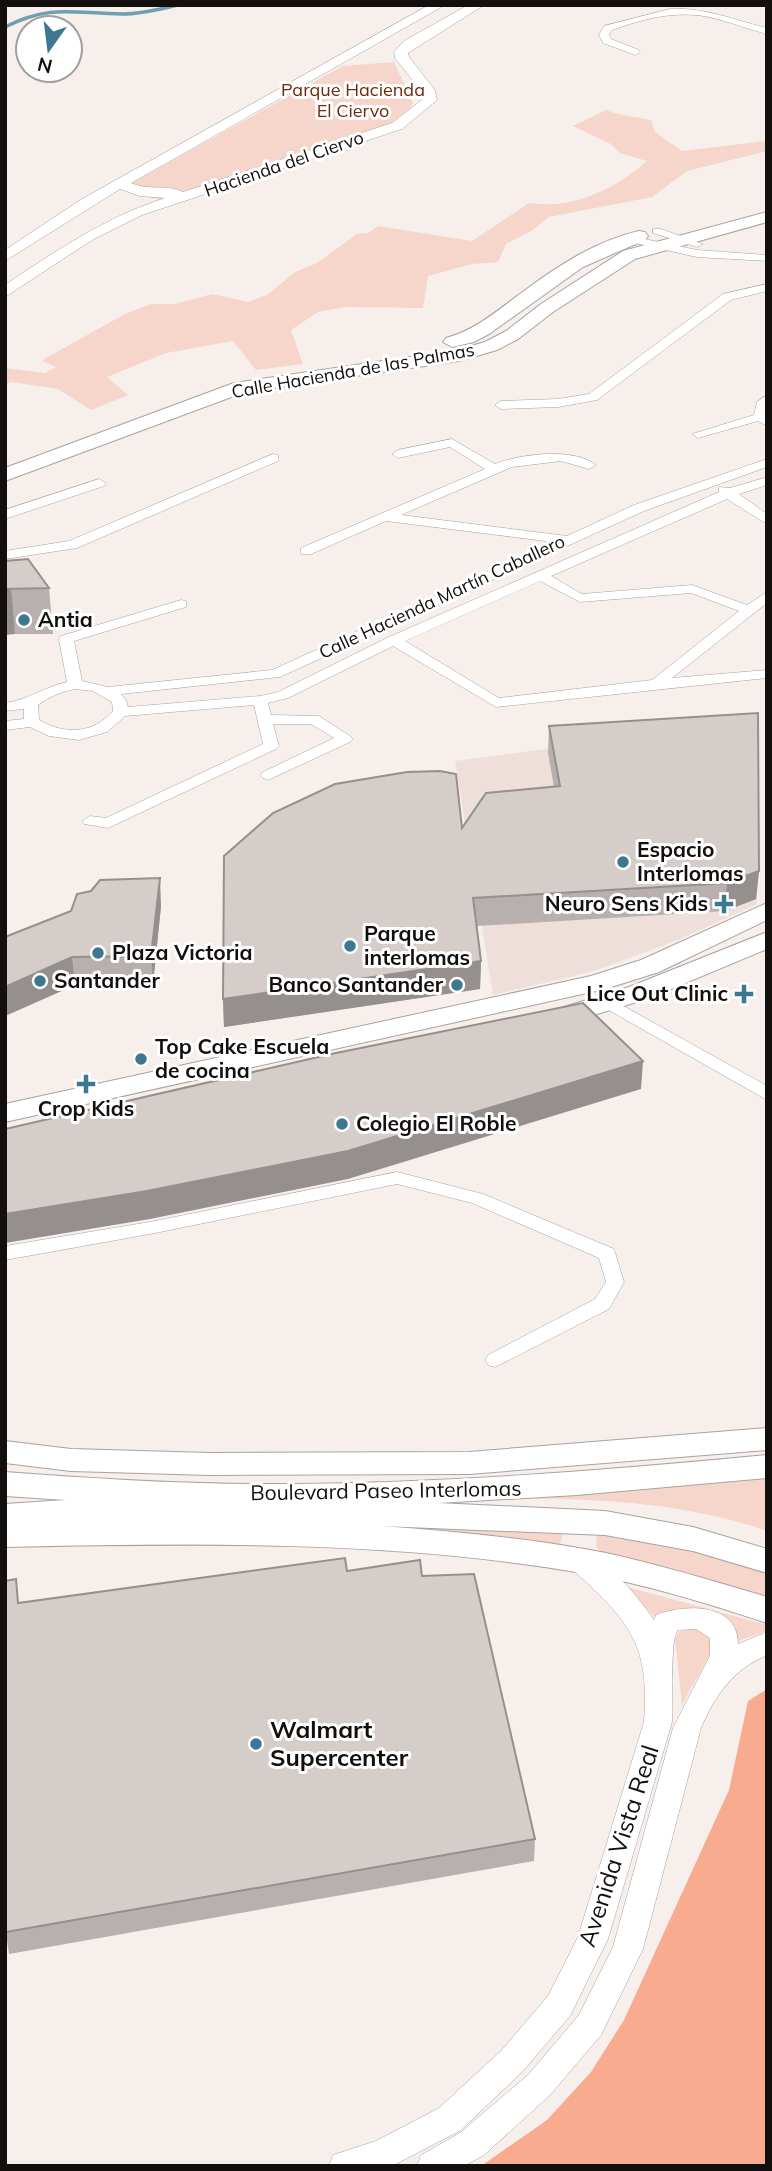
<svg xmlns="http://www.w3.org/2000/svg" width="772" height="2171" font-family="Mulish,sans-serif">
<rect width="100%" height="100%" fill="#f7efec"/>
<path fill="#efdfda" d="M754 721 757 904 678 940 594 971 493 995 455 761Z"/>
<g fill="#f6d6ca">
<path d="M394 62 413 103 401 122 160 200 121 189 343 66Z"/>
<path d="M606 110C621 116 634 116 651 120L655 132 682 151 767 141V151L687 171 652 197 549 217 531 231 506 244 498 262 472 264 428 276 423 308 345 307 318 312 291 330 303 364 256 370 233 341 166 353 107 377 128 395 91 410 58 389 11 382 5 384V368L45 373 56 367 42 361 46 358 125 314 151 304H175L212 294 248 302 267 295 295 272 317 263 357 234 368 233 378 226 472 241 529 203C573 210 615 189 647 161L620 153 611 144 573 126Z"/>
<path d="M767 1471V1531C650 1490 526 1501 404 1496Z"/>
<path d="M439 1526 563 1533 559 1549 438 1534Z"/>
<path d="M597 1533 767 1561V1602L601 1553 596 1546Z"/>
<path d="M624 1586 767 1625V1631L735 1642 732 1631 659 1621Z"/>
<path d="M686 1629 703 1630 715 1640C708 1664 692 1683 682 1706L675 1639 679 1632Z"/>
</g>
<path fill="#f8ab8f" d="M767 1689V2166H481L547 2120 591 2072 624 2020 729 1790 748 1701Z"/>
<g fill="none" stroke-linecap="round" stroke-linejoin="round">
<path stroke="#709eb3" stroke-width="3.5" d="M5 27C52 3 75 14 123 14 142 14 160 9 178 5"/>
<defs>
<g id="minor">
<path d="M670 9C705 7 733 20 767 28V34C747 29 728 21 709 17 675 10 643 19 612 30L609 35 611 39 639 50 640 52 635 55 603 43 599 35 604 26Z"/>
<path d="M653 229H661L703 244 697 247 653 233Z"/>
<path d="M630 236 697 250 767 255V261L697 257 626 241 624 239Z"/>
<path d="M767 284V291L731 300 597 400 558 407 501 409 495 405 501 401 558 399 589 394 723 294Z"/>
<path d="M767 395V426L758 421 698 438 692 434 754 415 757 402Z"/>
<path d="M452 439 495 464C520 454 574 447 596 465L589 469 561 461 512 467 401 515 567 536 634 505 767 459V467L644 511 280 677 121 694 126 700 128 707 260 696 278 692 389 637 719 492V487L730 488 767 477V485L739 494 767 514V524L727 499 551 576 582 594 692 585 747 605 767 592V603L672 678 767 670V678L496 707 393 646 288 698 268 703 271 715 319 716 350 736 353 739 350 742 268 780 263 778 260 775 263 772 334 738 311 724H273L279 746 276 749 108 828 84 824 82 821 90 816 106 818 263 744 254 705 125 716 107 732 79 740 49 736 30 727 5 730V721L24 719V709L5 711V703C28 700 44 687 67 682L59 639 61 636 181 600 186 601V607L74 641 82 681 108 687 272 670 553 542 386 521 311 554H301V548L485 469 450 447 398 458 392 454 398 450ZM540 581 580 602 691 593 739 611 652 680 499 698 405 641ZM75 689 93 691 112 702 113 711C93 734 65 735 39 720L38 705C50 696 61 692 75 689Z"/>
<path d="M273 454 278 455V461L77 548 5 559V551L69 541Z"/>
<path d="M99 479 106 483 104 486 5 519V510Z"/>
<path d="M611 999 767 1086V1100L605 1008 603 1004 605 1000Z"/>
<path d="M397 1172 483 1194 614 1249 624 1282 609 1309 495 1367 488 1365 485 1360 488 1355 595 1299 606 1282 599 1258 472 1203 397 1184 150 1234 5 1260V1246L150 1222Z"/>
</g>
<g id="tertiary">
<path d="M429 5H445L131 183C147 191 169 184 183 192L392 123 423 99 421 91 395 58 394 52 404 41 468 5H484L408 53 409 57 435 90 437 100 402 129 142 215 92 240 5 297V285C57 250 106 217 165 198L140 196 120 189 5 261V250L82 199Z"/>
<path d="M583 1551C608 1560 639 1598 654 1620L656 1615C684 1604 738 1602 738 1644L767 1632V1655C733 1670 715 1695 701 1728L643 1949 601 2035 550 2095 484 2155 464 2166H417L421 2155 460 2133 528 2075 579 2015 613 1947 673 1728 710 1656V1638L696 1629 678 1630C669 1641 674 1702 672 1722L608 1939 570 2016 523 2071 461 2130 392 2166H329L333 2155 376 2141 439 2108 501 2051 548 1996 578 1937 644 1722C650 1643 629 1621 573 1570L569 1562 573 1554Z"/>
</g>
<g id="secondary">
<path d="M767 212V222L635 259 553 312 518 339 497 350 459 361 245 392 5 481V468L234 383 457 350 485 342 506 331 541 304 623 251Z"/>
<path d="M639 231 645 232 648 236 645 240 583 267 489 334 474 342 452 347 443 342 446 338C476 330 499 309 524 291 559 265 596 241 639 231Z"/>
<path d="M767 903V920L659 972 605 989 5 1122V1104L591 976 641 960Z"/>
<path d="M767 932V949L647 999 557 1026 548 1024 544 1018 548 1012 629 987Z"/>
<path d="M767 1428V1450L469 1474 210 1475 71 1471 5 1463V1441L71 1449 210 1453 469 1452Z"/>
<path d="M767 1455V1478L577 1495 438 1503 605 1511 693 1527 767 1549V1573L693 1551 605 1535 382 1526C457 1532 532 1538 606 1553 660 1565 714 1581 767 1597V1623C706 1603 645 1584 582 1573 392 1540 198 1543 5 1547V1504L66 1500 5 1496V1472C100 1479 195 1485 291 1484 450 1483 609 1470 767 1455Z"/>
</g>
</defs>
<use href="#minor" stroke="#a9a29f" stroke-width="1"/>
<use href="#tertiary" stroke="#a9a29f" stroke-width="1"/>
<use href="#secondary" stroke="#a9a29f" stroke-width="2"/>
<use href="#minor" fill="#fff" fill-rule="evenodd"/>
<use href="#tertiary" fill="#fff" fill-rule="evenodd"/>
<use href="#secondary" fill="#fff" fill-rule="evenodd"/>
</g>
<g fill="#b7b0ae">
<path d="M5 561 49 588 53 634H15Z"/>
<path d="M549 726 759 871 756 899 725 911 477 926 481 961 480 989 224 1027 223 999 462 828 554 787 548 753Z"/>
<path d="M161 906 153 984 75 985 5 1016V937Z"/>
<path d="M347 1571 422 1576 535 1839 534 1861 9 1954 5 1927Z"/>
</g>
<g fill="#95908d">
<path d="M11 588 15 634 5 635V589Z"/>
<path d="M759 871 756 899 725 911 727 883Z"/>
<path d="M160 878 161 906 153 984 151 956Z"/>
<path d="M72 957 75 985 5 1016V987Z"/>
<path d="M481 961 480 989 224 1027 223 999Z"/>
<path d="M643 1061 641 1089 348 1179 150 1219 5 1243V1214Z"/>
</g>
<g fill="#d5cdca" stroke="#95908d" stroke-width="2">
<path d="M28 559 49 588 5 589V561Z"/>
<path d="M758 713 759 871 727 883 473 898 481 961 223 999 224 856 273 813 335 784 407 772 440 771 456 774 462 828 486 793 560 786 549 726Z"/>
<path d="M160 878 151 956 72 957 5 987V937L71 911 77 894 91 891 100 880Z"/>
<path d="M583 1003 643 1061 348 1151 147 1191 5 1214V1129L336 1053Z"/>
<path d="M345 1558 347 1571 420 1560 422 1576 474 1574 535 1839 6 1932 5 1581 16 1579 18 1603Z"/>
</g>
<g fill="#3d7790" stroke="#fff" stroke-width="2.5">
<circle cx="24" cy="620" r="7"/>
<circle cx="623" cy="862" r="7"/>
<path d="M720.5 893.5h7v7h7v7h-7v7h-7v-7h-7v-7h7z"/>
<circle cx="350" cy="946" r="7"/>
<circle cx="98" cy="953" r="7"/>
<circle cx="40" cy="981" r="7"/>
<circle cx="457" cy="985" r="7"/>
<path d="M740.5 983.5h7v7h7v7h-7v7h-7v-7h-7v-7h7z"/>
<circle cx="141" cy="1059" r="7"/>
<path d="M82.5 1073.5h7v7h7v7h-7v7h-7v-7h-7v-7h7z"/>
<circle cx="342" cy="1124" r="7"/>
<circle cx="256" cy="1744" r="7"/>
</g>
<g text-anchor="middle" stroke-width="6" stroke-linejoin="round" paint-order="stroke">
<g font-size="18" fill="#6d290d" stroke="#fff">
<text x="353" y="96">Parque Hacienda<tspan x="353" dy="21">El Ciervo</tspan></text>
</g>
<g font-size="18" fill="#120f0e" stroke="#fff">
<text transform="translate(284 164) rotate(-19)" y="6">Hacienda del Ciervo</text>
<text transform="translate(353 371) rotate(-10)" y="6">Calle Hacienda de las Palmas</text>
<text transform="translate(442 597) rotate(-25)" y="6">Calle Hacienda Martín Caballero</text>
</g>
<g font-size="21" font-weight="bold" fill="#120f0e" stroke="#fff" text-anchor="start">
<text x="38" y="627">Antia</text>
<text x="637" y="857">Espacio<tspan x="637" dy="24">Interlomas</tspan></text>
<text x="708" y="911" text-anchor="end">Neuro Sens Kids</text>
<text x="364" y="941">Parque<tspan x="364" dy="24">interlomas</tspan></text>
<text x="112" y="960">Plaza Victoria</text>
<text x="54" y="988">Santander</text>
<text x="443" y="992" text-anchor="end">Banco Santander</text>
<text x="728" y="1001" text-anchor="end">Lice Out Clinic</text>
<text x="155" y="1054">Top Cake Escuela<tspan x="155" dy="24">de cocina</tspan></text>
<text x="86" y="1116" text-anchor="middle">Crop Kids</text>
<text x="356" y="1131">Colegio El Roble</text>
</g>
<g font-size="21" fill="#120f0e" stroke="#fff">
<text transform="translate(386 1491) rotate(-1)" y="7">Boulevard Paseo Interlomas</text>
</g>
<g font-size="24" font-weight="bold" fill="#120f0e" stroke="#fff" text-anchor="start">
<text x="270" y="1738">Walmart<tspan x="270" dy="28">Supercenter</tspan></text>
</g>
<g font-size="24" fill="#120f0e" stroke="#fff">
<text transform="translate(619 1846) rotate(-72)" y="8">Avenida Vista Real</text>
</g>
</g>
<rect width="772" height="2171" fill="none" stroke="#120f0e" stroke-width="14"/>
<g transform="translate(49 49) rotate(194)"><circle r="33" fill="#ffffff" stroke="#a09f9f" stroke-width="2"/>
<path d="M0-5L12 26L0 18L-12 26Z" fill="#3d7790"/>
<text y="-10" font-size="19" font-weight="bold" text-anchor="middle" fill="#120f0e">N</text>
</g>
</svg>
